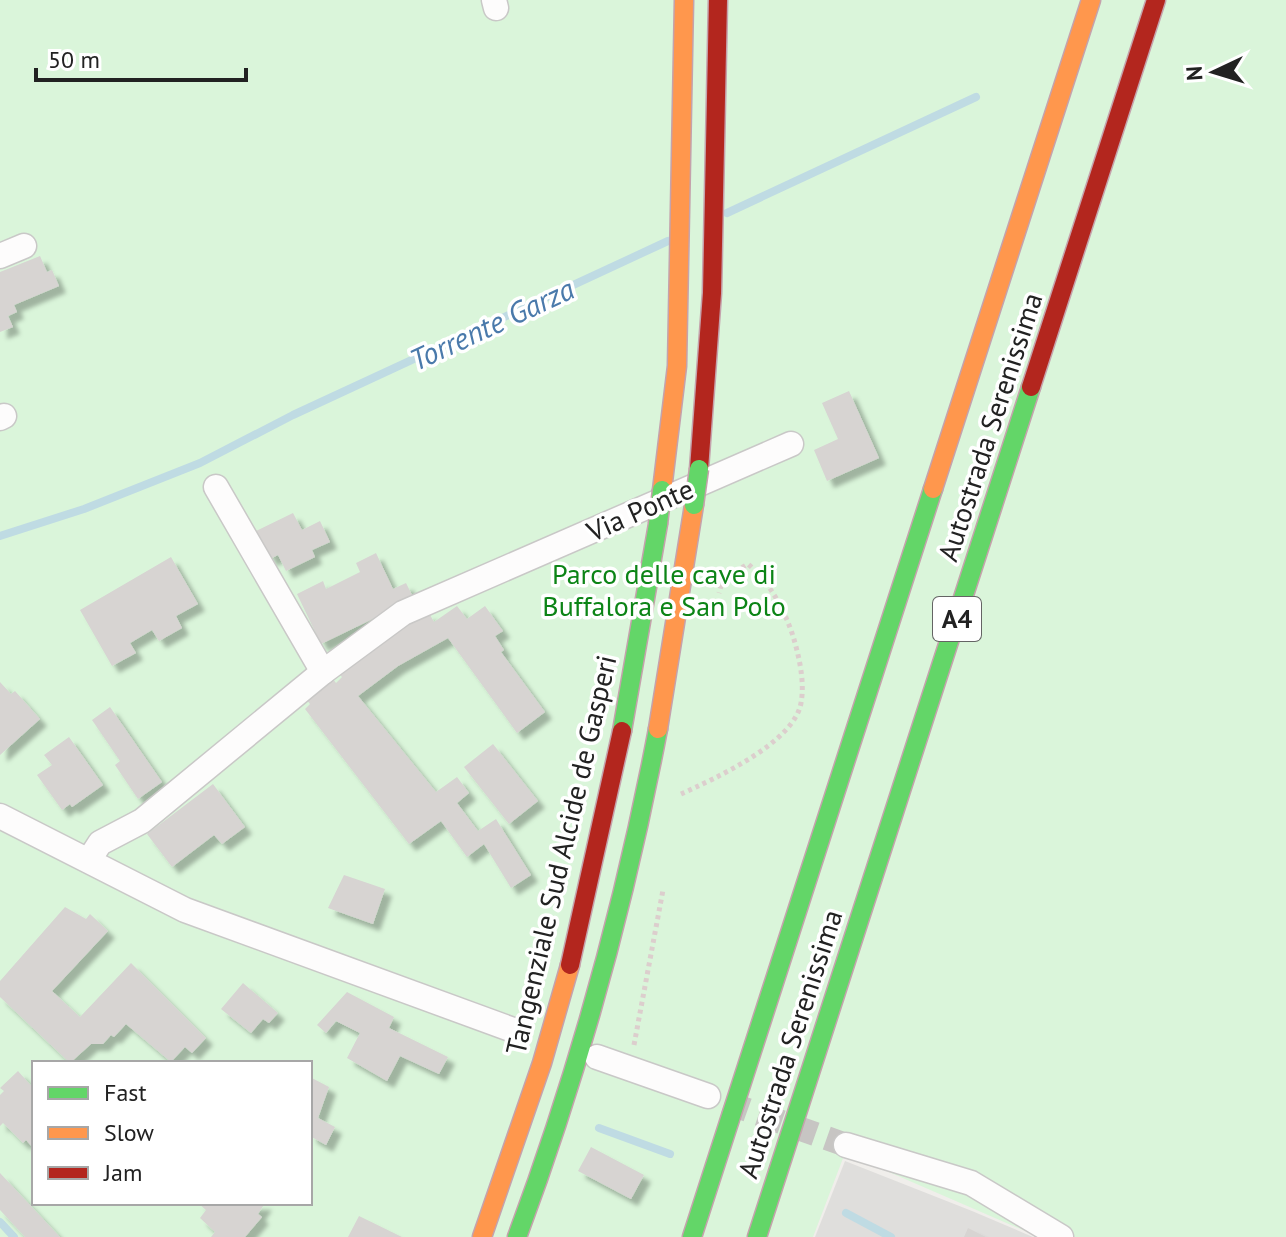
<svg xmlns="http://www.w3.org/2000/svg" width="1286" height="1237" font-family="'PT Sans',sans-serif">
<defs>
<filter id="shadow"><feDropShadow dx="7" dy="7" stdDeviation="2" flood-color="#0004"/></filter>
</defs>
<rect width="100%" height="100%" fill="#f0eeeb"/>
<path fill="#dfdedc" d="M845 1161 972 1211 1033 1237H815Z"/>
<path fill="#daf5da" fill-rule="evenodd" d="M0 0H1286V1237H1039L845 1153 813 1237H0ZM34 1063H310V1203H34Z"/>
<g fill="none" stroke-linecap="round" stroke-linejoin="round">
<g stroke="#bfdbe3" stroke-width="8">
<path d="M727 213 976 97"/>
<path d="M0 536 84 509 200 463 293 415 668 241"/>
<path d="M599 1128 670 1154"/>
<path d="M846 1213 891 1237"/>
<path d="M0 1222 14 1237"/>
</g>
</g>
<g fill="#d7d4d2" filter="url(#shadow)">
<path d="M40 256 47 272 52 270 59 286 14 305 17 312 8 316 13 327 0 332V272Z"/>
<path d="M849 391 879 458 827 481 814 450 838 439 822 403Z"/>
<path d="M293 513 302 530 320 521 330 542 312 550 315 557 286 571 278 555 270 559 256 531Z"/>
<path d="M376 553 393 589 406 583 414 599 321 644 297 594 323 581 326 589 360 572 356 563Z"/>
<path d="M171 557 198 604 176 616 182 628 159 641 152 630 130 643 136 653 112 666 80 610Z"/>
<path d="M457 606 467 619 485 606 503 631 495 636 504 650 501 652 545 712 517 733 448 638 398 666 358 696 436 792 457 777 469 793 457 803 478 831 496 819 531 875 511 888 484 844 467 857 441 821 409 844 305 709 310 704 306 699 333 679 336 683 342 677 338 673 409 622 429 613 434 622Z"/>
<path d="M0 682 11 694 15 691 40 719 0 755Z"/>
<path d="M110 707 162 782 138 799 115 765 120 761 92 720Z"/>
<path d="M69 737 103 785 72 807 70 804 62 810 37 775 52 765 44 755Z"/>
<path d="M493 744 538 801 509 824 464 767Z"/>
<path d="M213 784 245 827 222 844 214 835 172 867 147 834Z"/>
<path d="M344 875 385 889 373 924 328 908Z"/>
<path d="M65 907 86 919 90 914 108 931 52 991 80 1017 131 963 206 1038 192 1053 185 1047 171 1062 126 1024 114 1037 111 1035 103 1044H91L70 1063 0 997V981Z"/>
<path d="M243 983 278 1013 269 1023 263 1019 251 1033 221 1009Z"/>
<path d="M347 992 394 1017 389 1028 448 1057 439 1074 400 1056 387 1081 347 1058 360 1033 336 1021 326 1033 317 1025Z"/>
<path d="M18 1071 34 1089V1149L26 1140 23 1143 3 1123 0 1126V1095L4 1091 0 1088Z"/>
<path d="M310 1077 329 1087 318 1118 335 1127 326 1145 310 1136Z"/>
<path d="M591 1147 644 1175 631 1199 578 1171Z"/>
<path d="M0 1173 60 1237H25L0 1210Z"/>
<path d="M198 1203H265L258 1214 262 1217 245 1237H211L215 1232 200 1218 206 1210Z"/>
<path d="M359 1216 402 1237H348Z"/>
<path d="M968 1228 986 1237H964Z"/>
</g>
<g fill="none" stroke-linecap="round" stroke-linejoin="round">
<path stroke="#c7c5c3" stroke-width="24" stroke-dasharray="24 12" stroke-linecap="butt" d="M725 1102 846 1145"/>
<defs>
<g id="street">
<path d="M494 0 496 8"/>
<path d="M0 256 24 246"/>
<path d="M0 418 4 416"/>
<path d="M216 487 323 672"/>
<path d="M0 816 185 910 513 1030"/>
<path d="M89 860 100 843 142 821 323 672 403 613 791 444"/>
<path d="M597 1057 708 1096"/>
<path d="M846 1145 971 1183 1061 1237"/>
</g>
<g id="fast">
<path d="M622 731 658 524"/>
<path d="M517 1237C579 1071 625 903 658 729"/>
<path d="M692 1237 933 489"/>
<path d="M757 1237 1031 387"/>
</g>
<g id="slow">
<path d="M933 489 1091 0"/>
<path d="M662 490 677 366 684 0"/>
<path d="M658 729 694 505"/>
<path d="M482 1237 542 1063 570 965"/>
</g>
<g id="jam">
<path d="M1031 387 1156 0"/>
<path d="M699 469 712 293 718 0"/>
<path d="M570 965 622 731"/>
</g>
</defs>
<use href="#street" stroke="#c9c8c7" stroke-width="27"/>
<use href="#fast" stroke="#c5a2ac" stroke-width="21"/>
<use href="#slow" stroke="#c5a2ac" stroke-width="21"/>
<use href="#jam" stroke="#c5a2ac" stroke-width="21"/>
<g stroke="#dccecd" stroke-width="5" stroke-dasharray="4 4" stroke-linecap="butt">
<path d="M681 794C714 779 794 743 801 703 805 682 799 656 793 636 784 609 770 583 748 564L723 579 719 593"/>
<path d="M634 1045 663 890"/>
</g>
<use href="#street" stroke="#fdfcfc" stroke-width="24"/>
<use href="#fast" stroke="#63d668" stroke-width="18"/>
<use href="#slow" stroke="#ff974d" stroke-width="18"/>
<use href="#jam" stroke="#b3261e" stroke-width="18"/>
<defs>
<g id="fast-bridge">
<path d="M694 505 699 469"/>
<path d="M658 524 662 490"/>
</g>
</defs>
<use href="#fast-bridge" stroke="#c5a2ac" stroke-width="21" stroke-linecap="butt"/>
<use href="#fast-bridge" stroke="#63d668" stroke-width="18"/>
</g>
<g text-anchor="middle" stroke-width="7" stroke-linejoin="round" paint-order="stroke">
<rect fill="#fff" stroke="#646464" stroke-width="2" x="933" y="597" width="48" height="44" rx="6"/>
<g font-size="26" font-weight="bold" fill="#222">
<text x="957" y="628">A4</text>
</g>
<g font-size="28" fill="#222" stroke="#fff">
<text transform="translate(990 427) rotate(-72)" y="10">Autostrada Serenissima</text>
<text transform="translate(640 510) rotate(-24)" y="10">Via Ponte</text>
<text transform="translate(561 855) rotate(-77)" y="10">Tangenziale Sud Alcide de Gasperi</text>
<text transform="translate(790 1044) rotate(-72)" y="10">Autostrada Serenissima</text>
</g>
<g font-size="28" fill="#0c8416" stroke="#fff">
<text x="664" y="584">Parco delle cave di<tspan x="664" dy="32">Buffalora e San Polo</tspan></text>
</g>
<g font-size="30" font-style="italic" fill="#4a7aab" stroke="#fff">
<text transform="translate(492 325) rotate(-25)" y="10">Torrente Garza</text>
</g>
</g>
<rect x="32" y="1061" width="280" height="144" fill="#ffffff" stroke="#a7a7a7" stroke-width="2"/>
<rect x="48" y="1087" width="40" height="12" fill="#63d668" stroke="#a7a7a7" stroke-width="2"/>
<text x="104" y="1101" font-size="24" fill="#222222">Fast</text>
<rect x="48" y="1127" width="40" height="12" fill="#ff974d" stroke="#a7a7a7" stroke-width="2"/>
<text x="104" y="1141" font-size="24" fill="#222222">Slow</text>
<rect x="48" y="1167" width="40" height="12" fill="#b3261e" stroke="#a7a7a7" stroke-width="2"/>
<text x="104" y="1181" font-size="24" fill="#222222">Jam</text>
<g transform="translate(1214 72) rotate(266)" stroke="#ffffff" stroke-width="6" paint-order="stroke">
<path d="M0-6L14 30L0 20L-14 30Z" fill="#222222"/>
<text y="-12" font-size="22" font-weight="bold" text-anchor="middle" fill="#222222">N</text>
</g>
<path d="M36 68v12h210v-12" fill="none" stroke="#222222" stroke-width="4"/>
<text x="48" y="68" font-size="24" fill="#222222" stroke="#ffffff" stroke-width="6" paint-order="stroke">50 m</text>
</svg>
